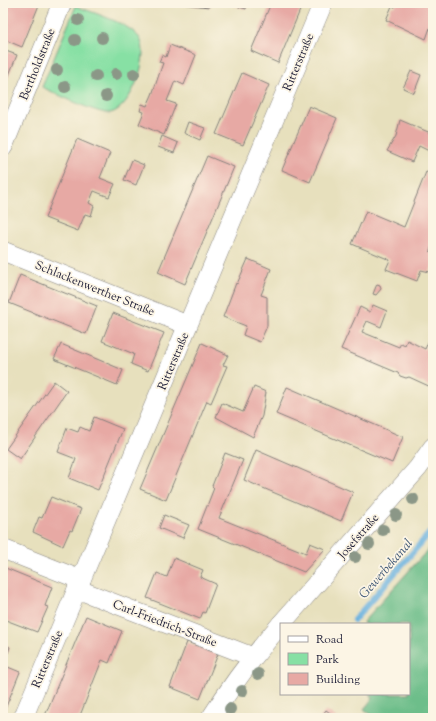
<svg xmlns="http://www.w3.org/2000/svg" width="436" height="721" font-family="'Sorts Mill Goudy',serif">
<rect width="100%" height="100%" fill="#fcf5e5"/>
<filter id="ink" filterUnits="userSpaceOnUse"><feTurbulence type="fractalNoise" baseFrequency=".025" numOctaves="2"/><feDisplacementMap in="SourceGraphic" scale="8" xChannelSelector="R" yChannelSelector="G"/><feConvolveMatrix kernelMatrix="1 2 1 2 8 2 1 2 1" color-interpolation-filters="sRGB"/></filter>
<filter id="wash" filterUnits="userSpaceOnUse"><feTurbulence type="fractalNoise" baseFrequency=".012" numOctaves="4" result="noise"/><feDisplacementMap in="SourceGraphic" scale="16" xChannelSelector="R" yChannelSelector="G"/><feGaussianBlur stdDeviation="0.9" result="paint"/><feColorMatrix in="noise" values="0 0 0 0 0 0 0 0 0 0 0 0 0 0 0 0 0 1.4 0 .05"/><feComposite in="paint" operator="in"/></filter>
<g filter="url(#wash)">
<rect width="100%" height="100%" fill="#e7e0bd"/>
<path fill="#87e0a4" stroke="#548170" d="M76 6C93 13 126 22 138 36 153 52 131 110 110 113 96 114 57 94 42 87Z"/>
<path fill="#6dbe8a" stroke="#487062" d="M433 544V718H375L364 709 373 698 370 694H409V624H364L363 622Z"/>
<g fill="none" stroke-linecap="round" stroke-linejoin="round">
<path stroke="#67b1df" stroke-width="6" d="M354 620 433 529"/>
</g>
<g id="blocks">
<g fill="#e7a9a4">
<path d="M3 3H33L39 5 22 47 3 39Z"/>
<path d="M171 3H210L209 7Z"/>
<path d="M226 3H247L246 9Z"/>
<path d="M271 3H303L278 63 251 51Z"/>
<path d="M397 3H433V26L431 25 426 39 386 20 392 6 395 7Z"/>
<path d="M170 45 196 55 184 85 175 81 167 101 176 104 164 135 139 124 144 112 140 111 142 104 147 106 152 95 163 63 159 62 162 55 166 57Z"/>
<path d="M3 50 17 55 5 85 3 84Z"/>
<path d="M411 71 421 75 414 93 403 88Z"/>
<path d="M242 73 269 85 243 145 216 134Z"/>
<path d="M309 106 337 118 310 182 282 170Z"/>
<path d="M400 120 433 134V153L419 146 412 162 387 151 396 136Z"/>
<path d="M188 122 205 128 200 140 184 133Z"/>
<path d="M162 136 178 143 174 153 158 147Z"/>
<path d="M77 139 110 153 100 178 115 184 109 197 94 191 89 203 94 206 91 216 85 214 78 231 45 218Z"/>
<path d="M207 156 234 167 185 284 158 272Z"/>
<path d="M132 160 144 165 136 185 124 180Z"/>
<path d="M426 172 433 174V243L430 251 433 253V264L430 272 421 270 417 281 386 269 390 260 352 244 366 211 404 227Z"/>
<path d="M248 259 271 269 261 295 267 297V326L260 342 243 335 246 326 223 317 236 283 237 284Z"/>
<path d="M20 275 97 306 86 334 9 303Z"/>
<path d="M377 284 380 285 381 289 376 295 373 294Z"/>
<path d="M373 305 387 311 381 327 367 321 362 332 399 347 401 343 405 345 407 340 425 349 433 331V388L409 377 406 378 400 376 398 373 341 349 360 307 370 312Z"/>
<path d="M113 313 164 333 148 371 131 364 134 354 102 341Z"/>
<path d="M202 343 228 355 223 365 227 366 211 403 207 401 166 500 140 489Z"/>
<path d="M61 344 123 370 117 385 54 359Z"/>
<path d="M54 381 67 391 20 459 6 449Z"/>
<path d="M254 387 266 392 262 416 253 437 216 417 222 403 243 412Z"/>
<path d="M287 387 403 437 392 463 276 414Z"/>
<path d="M94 417 123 429 98 490 69 478 76 459 58 452 67 428 78 432 80 427 89 431Z"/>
<path d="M256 450 353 492 341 521 244 480Z"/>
<path d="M225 453 243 460 219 518 306 553 310 543 325 549 304 572 198 529 214 488 212 486Z"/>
<path d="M51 497 81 509 72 531 70 530 63 546 33 532 39 517 42 518Z"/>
<path d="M164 515 189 525 183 538 159 528Z"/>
<path d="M174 558 203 570 200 577 216 584 205 613 203 612 200 619 147 598 157 573 167 577Z"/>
<path d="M3 567 52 587 45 606 48 607 37 632 3 619Z"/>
<path d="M86 616 122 631 109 663 102 660 79 718H44Z"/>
<path d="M187 642 218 654 200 699 170 687Z"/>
<path d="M3 644 10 647 8 653 3 652Z"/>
<path d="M3 665 20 672 3 714Z"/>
<path d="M326 710 337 718H320Z"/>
</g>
</g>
</g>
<g filter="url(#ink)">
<use href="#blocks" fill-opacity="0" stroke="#84817c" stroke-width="1"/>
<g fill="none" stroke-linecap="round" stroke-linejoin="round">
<defs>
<g id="street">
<path d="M3 147 62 3"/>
<path d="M3 251 187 325"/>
<path d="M3 549 81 580"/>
<path d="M77 589 253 657"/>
<path d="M281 624 418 468 433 447"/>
<path d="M23 718 323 3"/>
<path d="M211 718C232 684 255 654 281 624"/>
</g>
</defs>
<use href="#street" stroke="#84817c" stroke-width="20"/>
<use href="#street" stroke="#fff" stroke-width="19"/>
</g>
<g fill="#8b9787">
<circle cx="78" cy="20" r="6"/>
<circle cx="102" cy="38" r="6"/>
<circle cx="75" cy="40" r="6"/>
<circle cx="57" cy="70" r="6"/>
<circle cx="116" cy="74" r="6"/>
<circle cx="134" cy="74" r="6"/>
<circle cx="96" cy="76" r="6"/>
<circle cx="65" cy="87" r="6"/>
<circle cx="106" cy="96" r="6"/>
<circle cx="413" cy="499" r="6"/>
<circle cx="396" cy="515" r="6"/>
<circle cx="383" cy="530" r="6"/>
<circle cx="369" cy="544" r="6"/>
<circle cx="355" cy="557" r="6"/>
<circle cx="258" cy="674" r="6"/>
<circle cx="242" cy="691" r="6"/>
<circle cx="230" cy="709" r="6"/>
</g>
</g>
<g text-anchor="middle" stroke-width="3.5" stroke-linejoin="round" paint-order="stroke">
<g font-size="12" fill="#22223b" stroke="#fcf5e5">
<text transform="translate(298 62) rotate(-67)" y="4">Ritterstraße</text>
<text transform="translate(37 64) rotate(-68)" y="4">Bertholdstraße</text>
<text transform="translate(95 288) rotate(22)" y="4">Schlackenwerther Straße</text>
<text transform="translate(173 361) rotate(-67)" y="4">Ritterstraße</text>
<text transform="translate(358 536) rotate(-49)" y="4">Josefstraße</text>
<text transform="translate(165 623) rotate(21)" y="4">Carl-Friedrich-Straße</text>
<text transform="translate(47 659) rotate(-67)" y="4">Ritterstraße</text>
</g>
<g font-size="13" font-style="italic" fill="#3a5474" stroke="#fcf5e5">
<text transform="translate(385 568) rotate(-49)" y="5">Gewerbekanal</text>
</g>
</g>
<rect width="436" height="721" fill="none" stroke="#fcf5e5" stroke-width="16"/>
<rect x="280" y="623" width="130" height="72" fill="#fcf5e5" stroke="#a5a1a1"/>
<rect x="288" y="636" width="20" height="6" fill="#ffffff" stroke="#a5a1a1"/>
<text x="316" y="643" font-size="12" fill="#22223b">Road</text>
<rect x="288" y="653" width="20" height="12" fill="#87e0a4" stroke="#a5a1a1"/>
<text x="316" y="663" font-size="12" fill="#22223b">Park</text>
<rect x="288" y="673" width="20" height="12" fill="#e7a9a4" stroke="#a5a1a1"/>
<text x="316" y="683" font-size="12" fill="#22223b">Building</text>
</svg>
